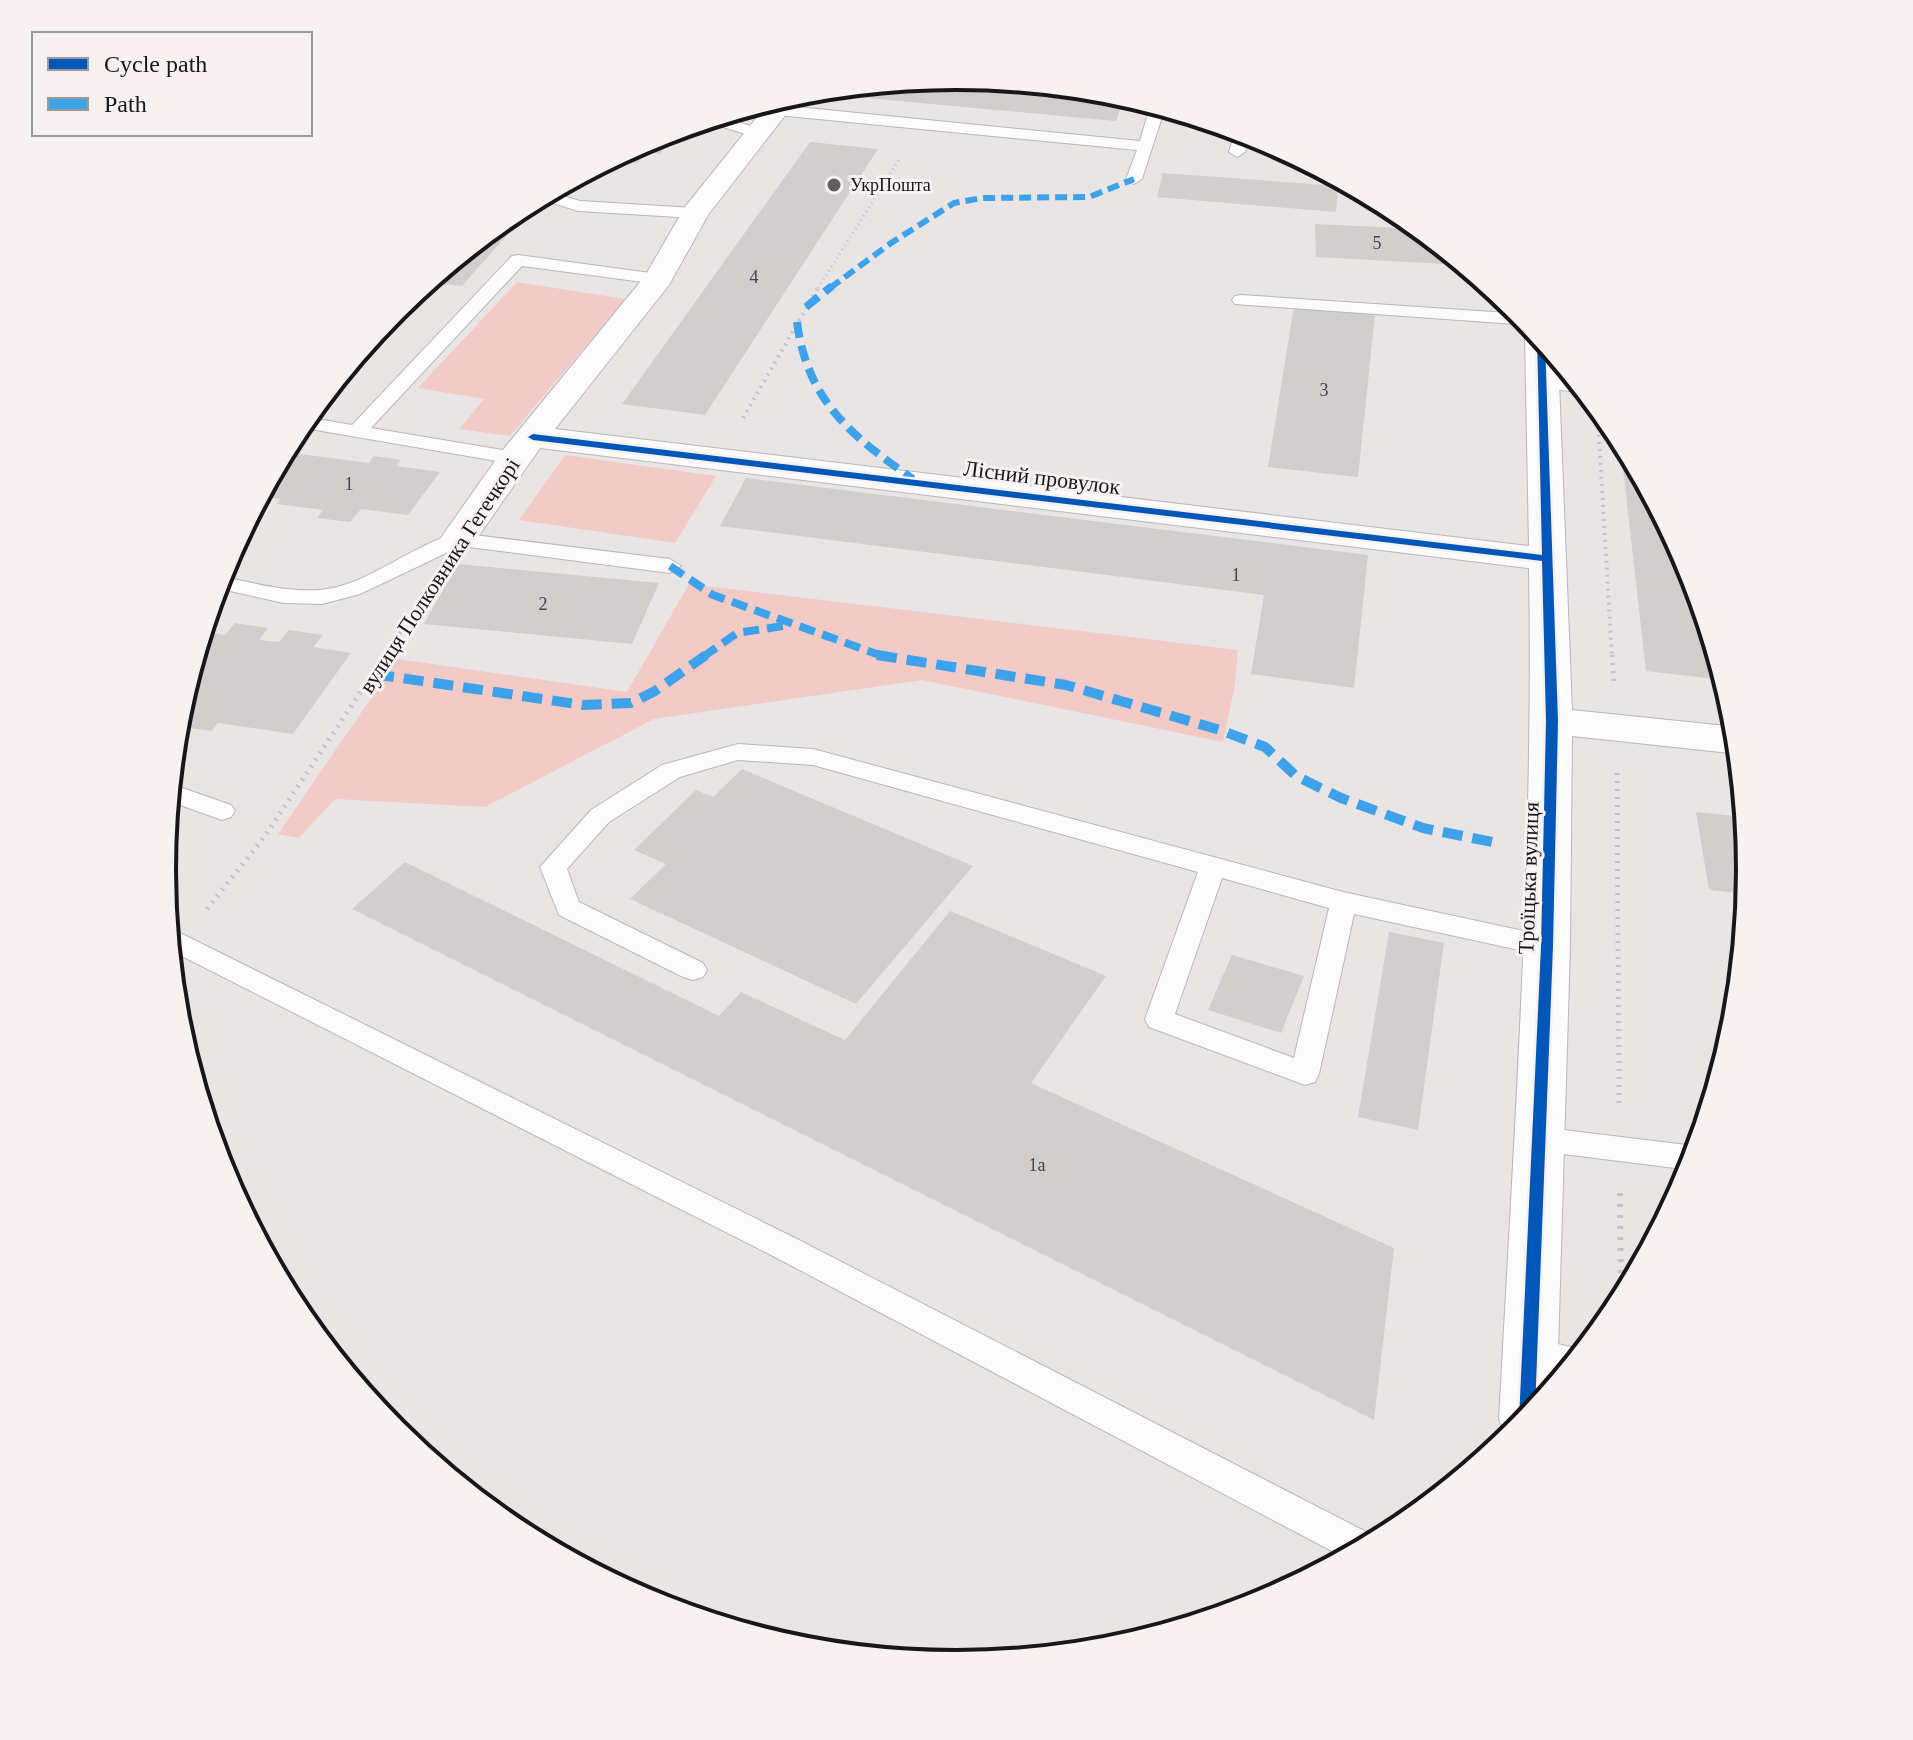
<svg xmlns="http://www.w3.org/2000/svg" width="1913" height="1740" font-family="'Times New Roman',serif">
<rect width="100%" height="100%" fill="#e9e5e5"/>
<g fill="#f2cbc7">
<path d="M517 282 625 299 510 436 459 429 484 399 418 388Z"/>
<path d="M565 455 716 476 675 543 519 520Z"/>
<path d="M689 584 1238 650 1235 684 1223 742 922 680 654 719 485 807 335 799 299 838 278 834 398 659 627 692Z"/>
</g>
<path fill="#dca9a4" d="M459 1484 666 1607 652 1603 515 1530Z"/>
<g fill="#d1cece">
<path d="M947 77 1114 92 1125 95 1116 121 834 95 839 88Z"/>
<path d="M680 128 660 154 645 152 637 163 608 160 653 136Z"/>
<path d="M810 142 878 149 705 415 622 404Z"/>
<path d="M1163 173 1338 186 1336 212 1157 197Z"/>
<path d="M510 214 524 216 462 286 435 283 362 361 353 360 395 308Z"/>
<path d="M1315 224 1421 229 1464 265 1316 257Z"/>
<path d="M1294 306 1375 314 1358 477 1268 467Z"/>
<path d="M1619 433 1690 567 1724 680 1646 671Z"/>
<path d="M284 452 369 463 374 456 401 460 396 466 440 472 408 515 361 509 350 522 317 518 323 510 277 504 281 499 260 496Z"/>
<path d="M746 478 1368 555 1354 688 1251 674 1264 595 720 526Z"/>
<path d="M458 564 659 583 632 644 424 624Z"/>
<path d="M235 623 268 628 259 640 279 642 289 630 323 635 313 647 351 653 293 734 218 723 211 731 177 726 203 632 225 635Z"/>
<path d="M742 769 973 866 856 1004 630 899 666 864 634 850 696 790 713 797Z"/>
<path d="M1696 812 1745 817 1750 870 1748 894 1709 890Z"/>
<path d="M405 862 719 1016 741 992 845 1040 950 911 1106 976 1031 1083 1394 1248 1374 1420 352 909Z"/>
<path d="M1389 932 1444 943 1418 1130 1358 1117Z"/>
<path d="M1232 955 1304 976 1281 1033 1208 1010Z"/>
</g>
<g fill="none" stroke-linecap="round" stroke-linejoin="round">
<defs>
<g id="lane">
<path d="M1151 103 1165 108 1142 179 1134 184 1126 179 1137 150 777 115 769 110 777 105 1140 141Z"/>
<path d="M719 116 764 130 766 133 758 138 704 121Z"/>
<path d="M1236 129 1249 133 1245 152 1237 157 1229 152Z"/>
<path d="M549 192 580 201 695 208 703 213 695 218 578 211 537 198Z"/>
<path d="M518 255 658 274 667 279 658 284 522 266 371 428 514 452 521 454 524 458 521 462 514 464 298 427 306 417 352 425 512 256Z"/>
<path d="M1241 295 1523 314 1531 325 1235 304 1232 300 1235 296Z"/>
<path d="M1543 377 1578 382 1587 393 1536 387 1533 383Z"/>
<path d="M458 533 670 559 681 566 670 573 461 546 360 594 322 604 284 603 216 588 220 576C253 583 286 592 319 590 366 587 412 544 458 533Z"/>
<path d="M738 744 813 749 1343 892 1547 936 1557 939 1561 946 1557 953 1547 956 1354 914 1319 1074 1315 1082 1305 1085 1149 1027 1145 1019 1198 872 813 765 738 760 680 777 609 822 567 869 579 902 703 963 707 970 703 977 693 980 683 977 559 915 540 867 591 810 662 765ZM1222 878 1329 908 1294 1058 1175 1014Z"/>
<path d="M171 784 231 805 235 811 231 817 222 820 169 801Z"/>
<path d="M168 927 795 1238 1376 1537 1377 1541 1345 1558 773 1256 170 950Z"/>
<path d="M1539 1127 1695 1146 1698 1147 1691 1170 1539 1151 1528 1148 1524 1139 1528 1130Z"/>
<path d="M1530 1338 1585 1350 1565 1374 1518 1363 1514 1353 1518 1343Z"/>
</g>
<path id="street" d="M799 92 801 95 797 100 708 215 669 285 555 429 1529 546 1525 336 1530 329 1534 328 1558 357 1572 710 1736 727 1739 754 1572 736 1570 946 1557 1384 1509 1439 1499 1420C1514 1136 1534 852 1529 568L540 448 471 547 458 550 445 547 440 539 502 451 645 276 685 207 770 101Z"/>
</defs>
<use href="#lane" stroke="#bab7b6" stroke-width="2"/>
<use href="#street" stroke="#bab7b6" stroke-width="2"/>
<path stroke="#c5c4c4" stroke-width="3" stroke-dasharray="1 4" stroke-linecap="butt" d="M818 288 899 160"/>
<g stroke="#c5c4c4" stroke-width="4" stroke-dasharray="2 5" stroke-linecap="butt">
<path d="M743 418 819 286"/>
<path d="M1598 421 1612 657"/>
<path d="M384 657 420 602"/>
</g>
<g stroke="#c5c4c4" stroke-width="5" stroke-dasharray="2 6" stroke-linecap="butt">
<path d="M1612 655 1614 683"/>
<path d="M1617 773 1619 1107"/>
<path d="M207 909 265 836 385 655"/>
</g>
<path stroke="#c5c4c4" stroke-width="6" stroke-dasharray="3 8" stroke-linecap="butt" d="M1620 1193 1621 1304"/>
<use href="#lane" fill="#fcfbfb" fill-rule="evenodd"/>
<use href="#street" fill="#fcfbfb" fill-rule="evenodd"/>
<path stroke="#3da2ea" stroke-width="6" stroke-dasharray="12 6" stroke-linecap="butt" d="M830 288 891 243 954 203 982 198 1089 197 1134 179"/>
<g stroke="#3da2ea" stroke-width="8" stroke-dasharray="16 8" stroke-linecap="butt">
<path d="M806 307 832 286"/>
<path d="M797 322C807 400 851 436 913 479"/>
<path d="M670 566 713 595 885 657"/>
<path d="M703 657 737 633 790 625"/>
</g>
<g stroke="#3da2ea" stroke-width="10" stroke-dasharray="20 10" stroke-linecap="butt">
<path d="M877 655 1066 685 1220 730 1265 747 1296 776 1341 798 1423 828 1492 842"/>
<path d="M374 674 583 705 631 703 655 691 706 655"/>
</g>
<defs>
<path id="cycleway" d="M1539 334 1545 342 1558 721 1553 946 1535 1410 1523 1425 1519 1420 1541 946 1546 721 1542 561 533 440 528 437 533 434 1542 555 1537 336Z"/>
</defs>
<use href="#cycleway" stroke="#f8f1f1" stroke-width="5"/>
<use href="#cycleway" fill="#0057b8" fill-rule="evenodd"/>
</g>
<circle fill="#615e5e" stroke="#f8f1f1" stroke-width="3" cx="834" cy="185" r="8"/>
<g text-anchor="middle" stroke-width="6" stroke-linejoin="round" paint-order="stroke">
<g font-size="18" fill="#181616" stroke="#f8f1f1" text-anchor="start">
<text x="850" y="191">УкрПошта</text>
</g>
<g font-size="18" fill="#464444">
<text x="1377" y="249">5</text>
<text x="754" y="283">4</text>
<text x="1324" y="396">3</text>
<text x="349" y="490">1</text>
<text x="1236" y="581">1</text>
<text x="543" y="610">2</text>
<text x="1037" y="1171">1а</text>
</g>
<g font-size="22" fill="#181616" stroke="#f8f1f1">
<text transform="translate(1042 477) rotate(7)" y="8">Лісний провулок</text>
<text transform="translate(439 575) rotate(-57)" y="8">вулиця Полковника Гегечкорі</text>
<text transform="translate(1528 878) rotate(-88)" y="8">Троїцька вулиця</text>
</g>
</g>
<path d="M0 0H1913V1740H0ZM176 870a780 780 0 1 1 1560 0a780 780 0 1 1-1560 0Z" fill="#f8f1f1" fill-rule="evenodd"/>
<path fill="none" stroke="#181616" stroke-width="4" d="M176 870a780 780 0 1 1 1560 0a780 780 0 1 1-1560 0Z"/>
<rect x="32" y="32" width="280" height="104" fill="#f8f1f1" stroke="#9e9999" stroke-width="2"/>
<rect x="48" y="58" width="40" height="12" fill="#0057b8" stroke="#9e9999" stroke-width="2"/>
<text x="104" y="72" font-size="24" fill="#181616">Cycle path</text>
<rect x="48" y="98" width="40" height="12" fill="#3da2ea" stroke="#9e9999" stroke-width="2"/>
<text x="104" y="112" font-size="24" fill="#181616">Path</text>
</svg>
